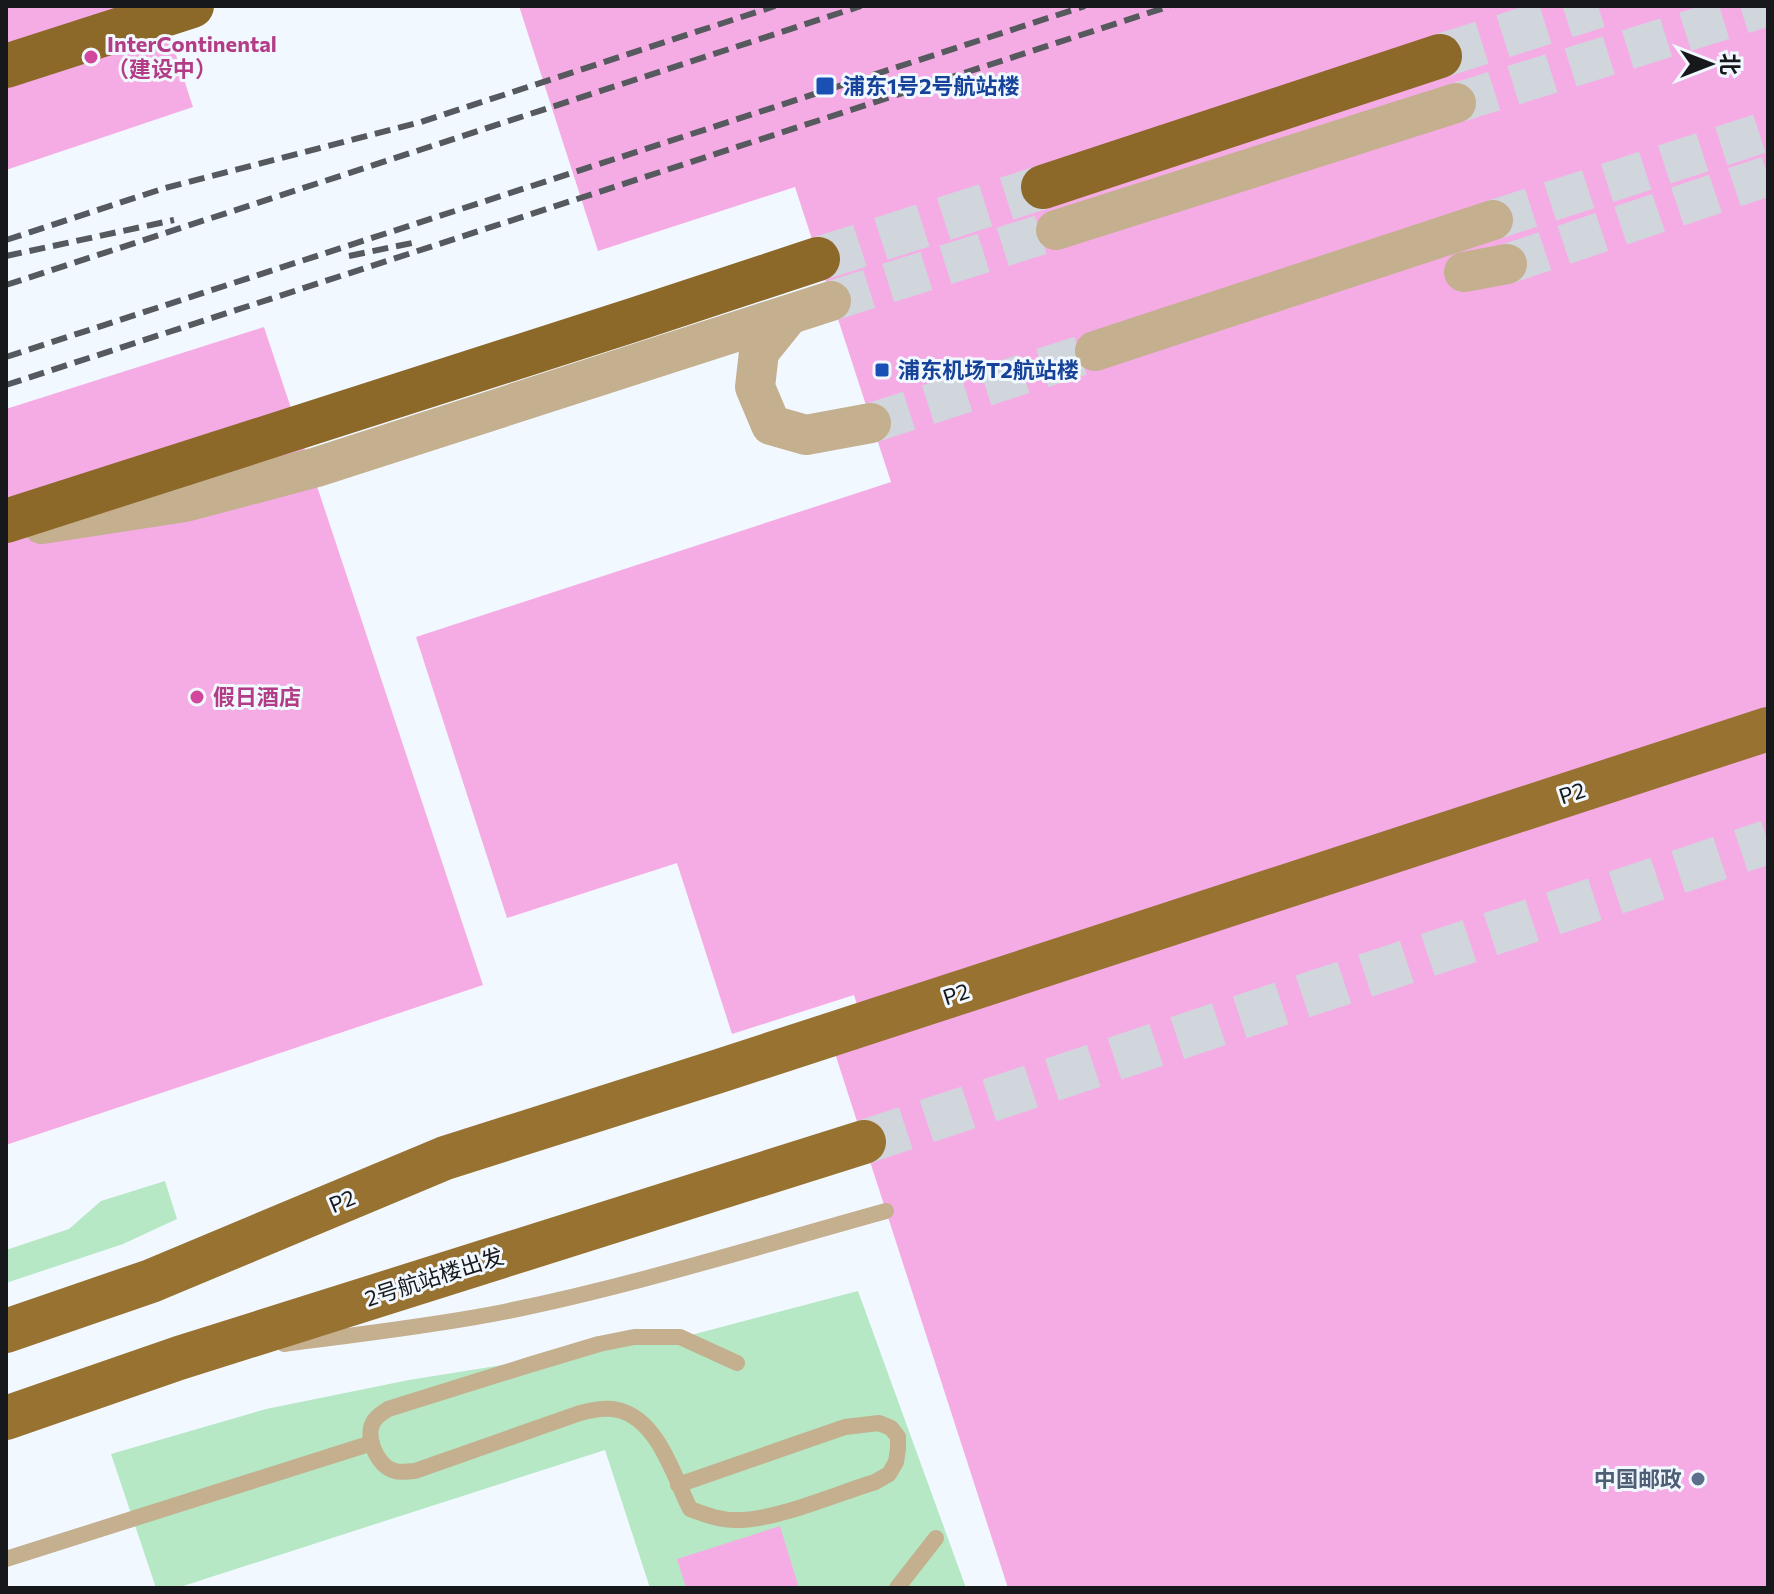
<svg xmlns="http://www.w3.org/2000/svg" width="1774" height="1594" font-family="Commissioner,'Noto Sans SC',sans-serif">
<rect width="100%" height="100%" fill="#f2f8ff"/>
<g fill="#b6e8c5">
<path d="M165 1181 177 1219 123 1244 6 1283V1250L69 1229 101 1201Z"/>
<path d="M858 1291 966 1588H650L605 1450 177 1588H156L111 1454 266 1409 409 1380 695 1334Z"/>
</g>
<g fill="#f5ace5">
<path d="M6 6H160L193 107 6 170Z"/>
<path d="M519 6H1768V1588H1008L831 1041 865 1030 854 995 732 1034 677 863 507 918 416 637 891 482 795 187 598 251Z"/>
<path d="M264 327 483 985 6 1145V409Z"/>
<path d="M780 1526 799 1588H686L677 1559Z"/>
</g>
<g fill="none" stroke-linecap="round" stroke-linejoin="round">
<g stroke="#d1d6dd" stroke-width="40" stroke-dasharray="40 20" stroke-linecap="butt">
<path d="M1456 103 1768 6"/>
<path d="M1493 220 1768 131"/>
<path d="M1507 264 1768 176"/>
<path d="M831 301 1056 230"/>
<path d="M871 423 1095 351"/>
</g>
<path stroke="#d1d6dd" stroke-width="44" stroke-dasharray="44 22" stroke-linecap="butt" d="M864 1142 1768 842"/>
<g stroke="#d1d6dd" stroke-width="44" stroke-dasharray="44 22" stroke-linecap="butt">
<path d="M1440 56 1598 6"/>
<path d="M818 259 1043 187"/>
</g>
<g stroke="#c4af8f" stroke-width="16">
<path d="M284 1344C354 1335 424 1327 493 1314 626 1288 756 1247 886 1211"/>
<path d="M678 1485 845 1427 879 1423 891 1428 898 1437V1449L896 1462 889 1474 875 1482C836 1494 779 1519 740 1520 722 1521 706 1515 690 1509 674 1477 658 1419 618 1410 605 1407 593 1410 580 1413L415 1471C408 1471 401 1473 395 1471 379 1467 368 1443 371 1428 373 1418 381 1414 388 1409L529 1365 599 1344 634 1337H680L737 1363"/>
<path d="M6 1559 372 1443"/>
<path d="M897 1588 936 1538"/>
</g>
<g stroke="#c4af8f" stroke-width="40">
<path d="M1056 230 1456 103"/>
<path d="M1464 272 1507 264"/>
<path d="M788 316 759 352 755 387 771 425 806 435 871 423"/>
<path d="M1095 351 1493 220"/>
<path d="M42 524 185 502 317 467 831 301"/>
</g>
<g stroke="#977231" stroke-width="44">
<path d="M6 1331 151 1281 445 1158 716 1072 1768 729"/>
<path d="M6 1418 179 1358 864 1142"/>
</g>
<g stroke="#8c6829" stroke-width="44">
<path d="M6 66 192 6"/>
<path d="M1043 187 1440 56"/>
<path d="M6 521 636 319 818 259"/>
</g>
<g stroke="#56595d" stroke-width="6" stroke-dasharray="16 8" stroke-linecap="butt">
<path d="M6 240 165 188 421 122 775 6"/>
<path d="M6 256 174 220"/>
<path d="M349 256 412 243"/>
<path d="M6 285 861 6"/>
<path d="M6 357 1085 6"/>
<path d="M6 385 1170 6"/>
</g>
</g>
<g fill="#d1479c" stroke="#f2f8ff" stroke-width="3">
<circle cx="91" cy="57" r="8"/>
<circle cx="197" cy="697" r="8"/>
</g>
<g fill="#1a4fb4" stroke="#f2f8ff" stroke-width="3">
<rect x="815" y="76" width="20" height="20" rx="4"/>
<rect x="874" y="362" width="16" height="16" rx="4"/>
</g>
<circle fill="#5c6f8a" stroke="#f2f8ff" stroke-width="3" cx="1698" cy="1479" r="8"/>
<g text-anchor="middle" stroke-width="6" stroke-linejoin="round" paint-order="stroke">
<g font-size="22" font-weight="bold" fill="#b23c85" stroke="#f2f8ff" text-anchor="start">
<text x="107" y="52">InterContinental<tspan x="107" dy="25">（建设中）</tspan></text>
<text x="213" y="705">假日酒店</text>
</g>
<g font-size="22" font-weight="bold" fill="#164399" stroke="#f2f8ff" text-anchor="start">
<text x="843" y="94">浦东1号2号航站楼</text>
<text x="898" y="378">浦东机场T2航站楼</text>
</g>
<g font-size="22" fill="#16181b" stroke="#f2f8ff">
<text transform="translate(1572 793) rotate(-18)" y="8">P2</text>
<text transform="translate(956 994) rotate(-18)" y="8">P2</text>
<text transform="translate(342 1201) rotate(-23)" y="8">P2</text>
<text transform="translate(434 1277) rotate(-18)" y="8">2号航站楼出发</text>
</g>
<g font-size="22" font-weight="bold" fill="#4e5e75" stroke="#f2f8ff" text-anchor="end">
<text x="1682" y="1487">中国邮政</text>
</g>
</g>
<rect width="1774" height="1594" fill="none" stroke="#16181b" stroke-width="16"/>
<g transform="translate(1710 64) rotate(90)" stroke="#f2f8ff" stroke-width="6" paint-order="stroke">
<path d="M0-6L14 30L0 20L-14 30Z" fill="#16181b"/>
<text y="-12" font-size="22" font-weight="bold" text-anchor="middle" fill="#16181b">北</text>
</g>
</svg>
